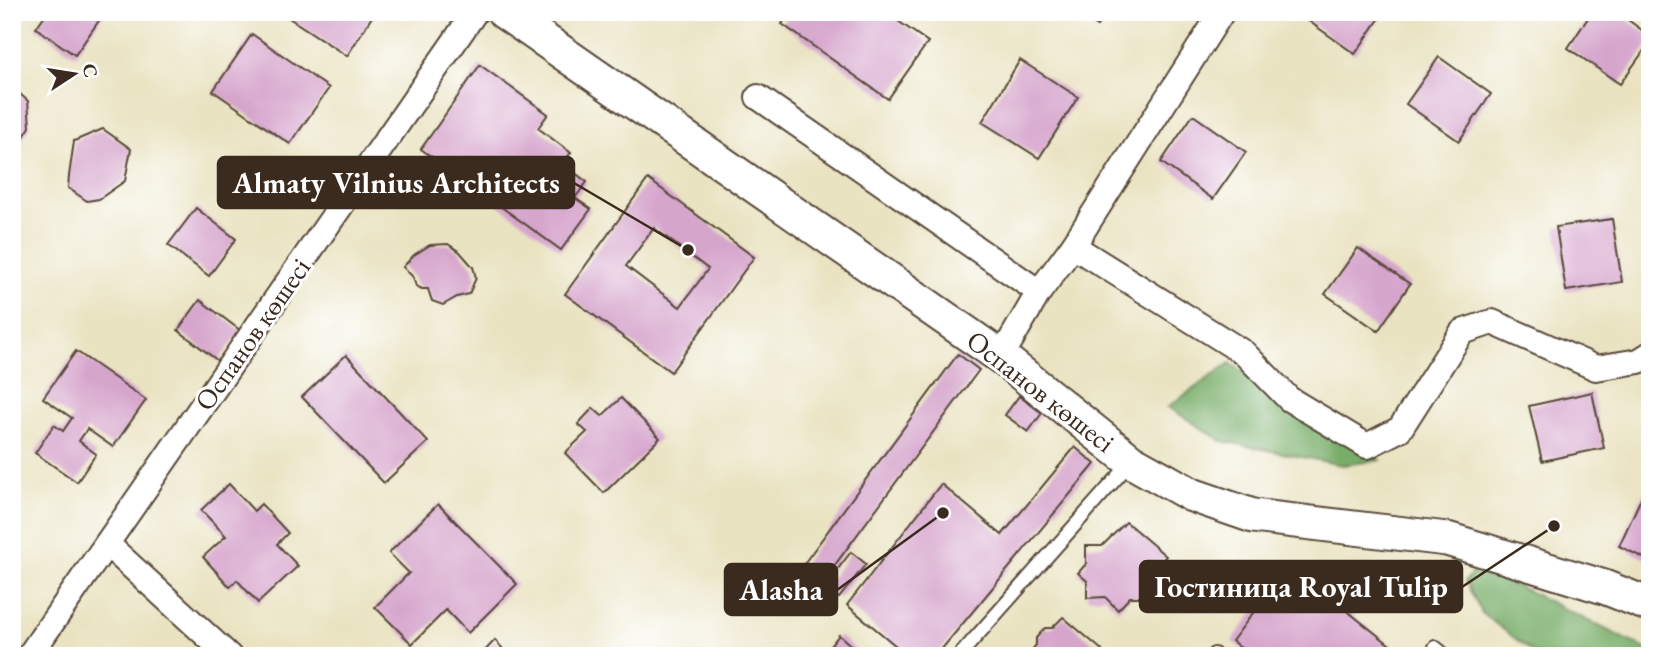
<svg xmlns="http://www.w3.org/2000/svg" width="1662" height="668" font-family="'EB Garamond',serif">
<rect width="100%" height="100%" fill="#fff"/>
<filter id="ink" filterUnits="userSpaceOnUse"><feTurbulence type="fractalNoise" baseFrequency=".0143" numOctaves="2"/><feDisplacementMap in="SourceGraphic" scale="14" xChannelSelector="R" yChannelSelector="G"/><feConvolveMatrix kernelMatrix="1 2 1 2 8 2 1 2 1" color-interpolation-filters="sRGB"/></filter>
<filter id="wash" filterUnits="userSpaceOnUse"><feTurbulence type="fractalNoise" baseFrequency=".00686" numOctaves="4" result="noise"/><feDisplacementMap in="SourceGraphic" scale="28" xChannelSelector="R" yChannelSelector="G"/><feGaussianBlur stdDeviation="1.57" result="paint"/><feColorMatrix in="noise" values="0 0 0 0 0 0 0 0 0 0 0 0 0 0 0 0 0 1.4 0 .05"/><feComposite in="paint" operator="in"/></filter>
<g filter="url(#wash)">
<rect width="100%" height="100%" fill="#eae3c2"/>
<g fill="#78ad69" stroke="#5a6c44" stroke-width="2">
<path d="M1230 363 1380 460 1342 465 1222 441 1168 407Z"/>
<path d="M1475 570 1495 575 1650 651V656H1538L1482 613 1465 581Z"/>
</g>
<g id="blocks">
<g fill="#d6a5cc" fill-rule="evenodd">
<path d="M47 12H105L75 55 36 28Z"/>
<path d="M280 12H375L347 56Z"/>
<path d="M790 12H885L928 42 888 99 782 24Z"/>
<path d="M1078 12H1106L1097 26Z"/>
<path d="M1306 12H1384L1355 54 1303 17Z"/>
<path d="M1592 12H1617L1650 36V42L1620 84 1568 48Z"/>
<path d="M252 34 329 88 290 144 213 91Z"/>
<path d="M1439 57 1491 94 1459 141 1406 104Z"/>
<path d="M1020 60 1078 97 1039 158 982 122Z"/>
<path d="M480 65 548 114 538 128 571 153 562 163 587 182 575 198 591 209 561 250 421 149Z"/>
<path d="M12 87 28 101 30 127 21 141 12 142Z"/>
<path d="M1193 115 1246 152 1213 199 1161 162Z"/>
<path d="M103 129 131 149 125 181 99 199 87 201 68 188 69 176 74 141Z"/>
<path d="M648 179 754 257 671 372 565 294ZM654 228 708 269 680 307 626 266Z"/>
<path d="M196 208 236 239 209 276 168 245Z"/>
<path d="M1612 219 1622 282 1566 291 1556 227Z"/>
<path d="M448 244 460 252 473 267 476 278 469 294 457 297 443 305 432 301 428 289H422L416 286 413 277 403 267 414 255 430 245Z"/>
<path d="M1358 248 1410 284 1378 331 1325 294Z"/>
<path d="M200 300 241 331 218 361 178 330Z"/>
<path d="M76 351 146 400 113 447 87 429 79 441 96 454 77 482 35 453 54 425 63 431 72 418 43 398Z"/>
<path d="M958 354 979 370 820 585 800 569Z"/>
<path d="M346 355 428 442 384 483 302 397Z"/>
<path d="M1592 392 1604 448 1542 461 1529 406Z"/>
<path d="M1019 396 1042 413 1028 432 1005 415Z"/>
<path d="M621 398 660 438 604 493 565 453 587 432 578 424 593 408 602 416Z"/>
<path d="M1075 447 1095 464 936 656H908L847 605 941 484 1002 535Z"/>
<path d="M1650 479V561L1619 546Z"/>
<path d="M229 484 254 511 261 504 288 533 277 544 298 566 258 603 237 580 230 587 203 557 226 536 201 510Z"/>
<path d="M438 504 517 584 468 633 446 610 412 644 375 607 409 573 389 553Z"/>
<path d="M1126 522 1166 556 1142 585V597H1130L1118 610 1105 597 1087 598V581L1078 573 1086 564V546H1102Z"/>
<path d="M851 552 866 564 839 598 824 587Z"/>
<path d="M1289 565 1404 656H1251L1232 641Z"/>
<path d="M1063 617 1102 650 1097 656H1027L1036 645V638L1045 628H1052Z"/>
<path d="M839 635 863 656H822Z"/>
<path d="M495 640 509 656H480Z"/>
</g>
</g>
</g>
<g filter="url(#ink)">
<use href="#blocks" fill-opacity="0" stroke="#554637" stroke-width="2"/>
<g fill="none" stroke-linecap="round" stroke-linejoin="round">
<defs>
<g id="lane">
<path d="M1435 647 1446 656"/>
<path d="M959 656 1131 462"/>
<path d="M1213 656 1214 654 1216 656"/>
</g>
<g id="street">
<path d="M758 97 1039 292"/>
<path d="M1073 246 1244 353 1289 399 1367 446 1400 429 1462 332 1492 322 1596 368 1639 361 1650 354"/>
<path d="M1001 357 1039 292 1073 246 1222 12"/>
<path d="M107 544 229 656"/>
<path d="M29 656 475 12"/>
</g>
<path id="secondary" d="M504 12 1001 357 1131 461 1192 495 1253 516 1447 539 1604 587 1650 605"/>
</defs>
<use href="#lane" stroke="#554637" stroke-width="16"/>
<use href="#street" stroke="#554637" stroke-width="28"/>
<use href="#secondary" stroke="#554637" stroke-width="37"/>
<use href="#lane" stroke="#fff" stroke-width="12"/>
<use href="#street" stroke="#fff" stroke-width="24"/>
<use href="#secondary" stroke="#fff" stroke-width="33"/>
</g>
</g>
<g text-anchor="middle" stroke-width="6" stroke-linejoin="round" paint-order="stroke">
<g font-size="28" fill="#3b2a1e" stroke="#fff">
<text transform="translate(252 334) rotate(-55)" y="10">Оспанов көшесі</text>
<text transform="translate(1041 391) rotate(38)" y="10">Оспанов көшесі</text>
</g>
</g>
<path fill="none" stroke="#3b2a1e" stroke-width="2.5" d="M688 250L574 183M1554 526L1462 587M943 513L837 590"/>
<g fill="#3b2a1e" stroke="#fff" stroke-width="2.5">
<circle cx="688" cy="250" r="7"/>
<circle cx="1554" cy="526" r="7"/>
<circle cx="943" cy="513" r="7"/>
</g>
<g fill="#3b2a1e" stroke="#3b2a1e" stroke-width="2.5">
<rect x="218" y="157" width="356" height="51" rx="7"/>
<rect x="1140" y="561" width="322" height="51" rx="7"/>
<rect x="725" y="564" width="112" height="51" rx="7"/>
</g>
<g font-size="30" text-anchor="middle" font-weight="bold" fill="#fff">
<text x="396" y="193">Almaty Vilnius Architects</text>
<text x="1301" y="597">Гостиница Royal Tulip</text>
<text x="781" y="600">Alasha</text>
</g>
<rect width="1662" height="668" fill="none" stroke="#fff" stroke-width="42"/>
<g transform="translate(74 74) rotate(78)" stroke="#ffffff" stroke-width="5" paint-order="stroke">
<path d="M0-5L12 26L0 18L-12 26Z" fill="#3b2a1e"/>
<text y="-10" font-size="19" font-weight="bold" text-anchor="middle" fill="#3b2a1e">С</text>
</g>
</svg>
